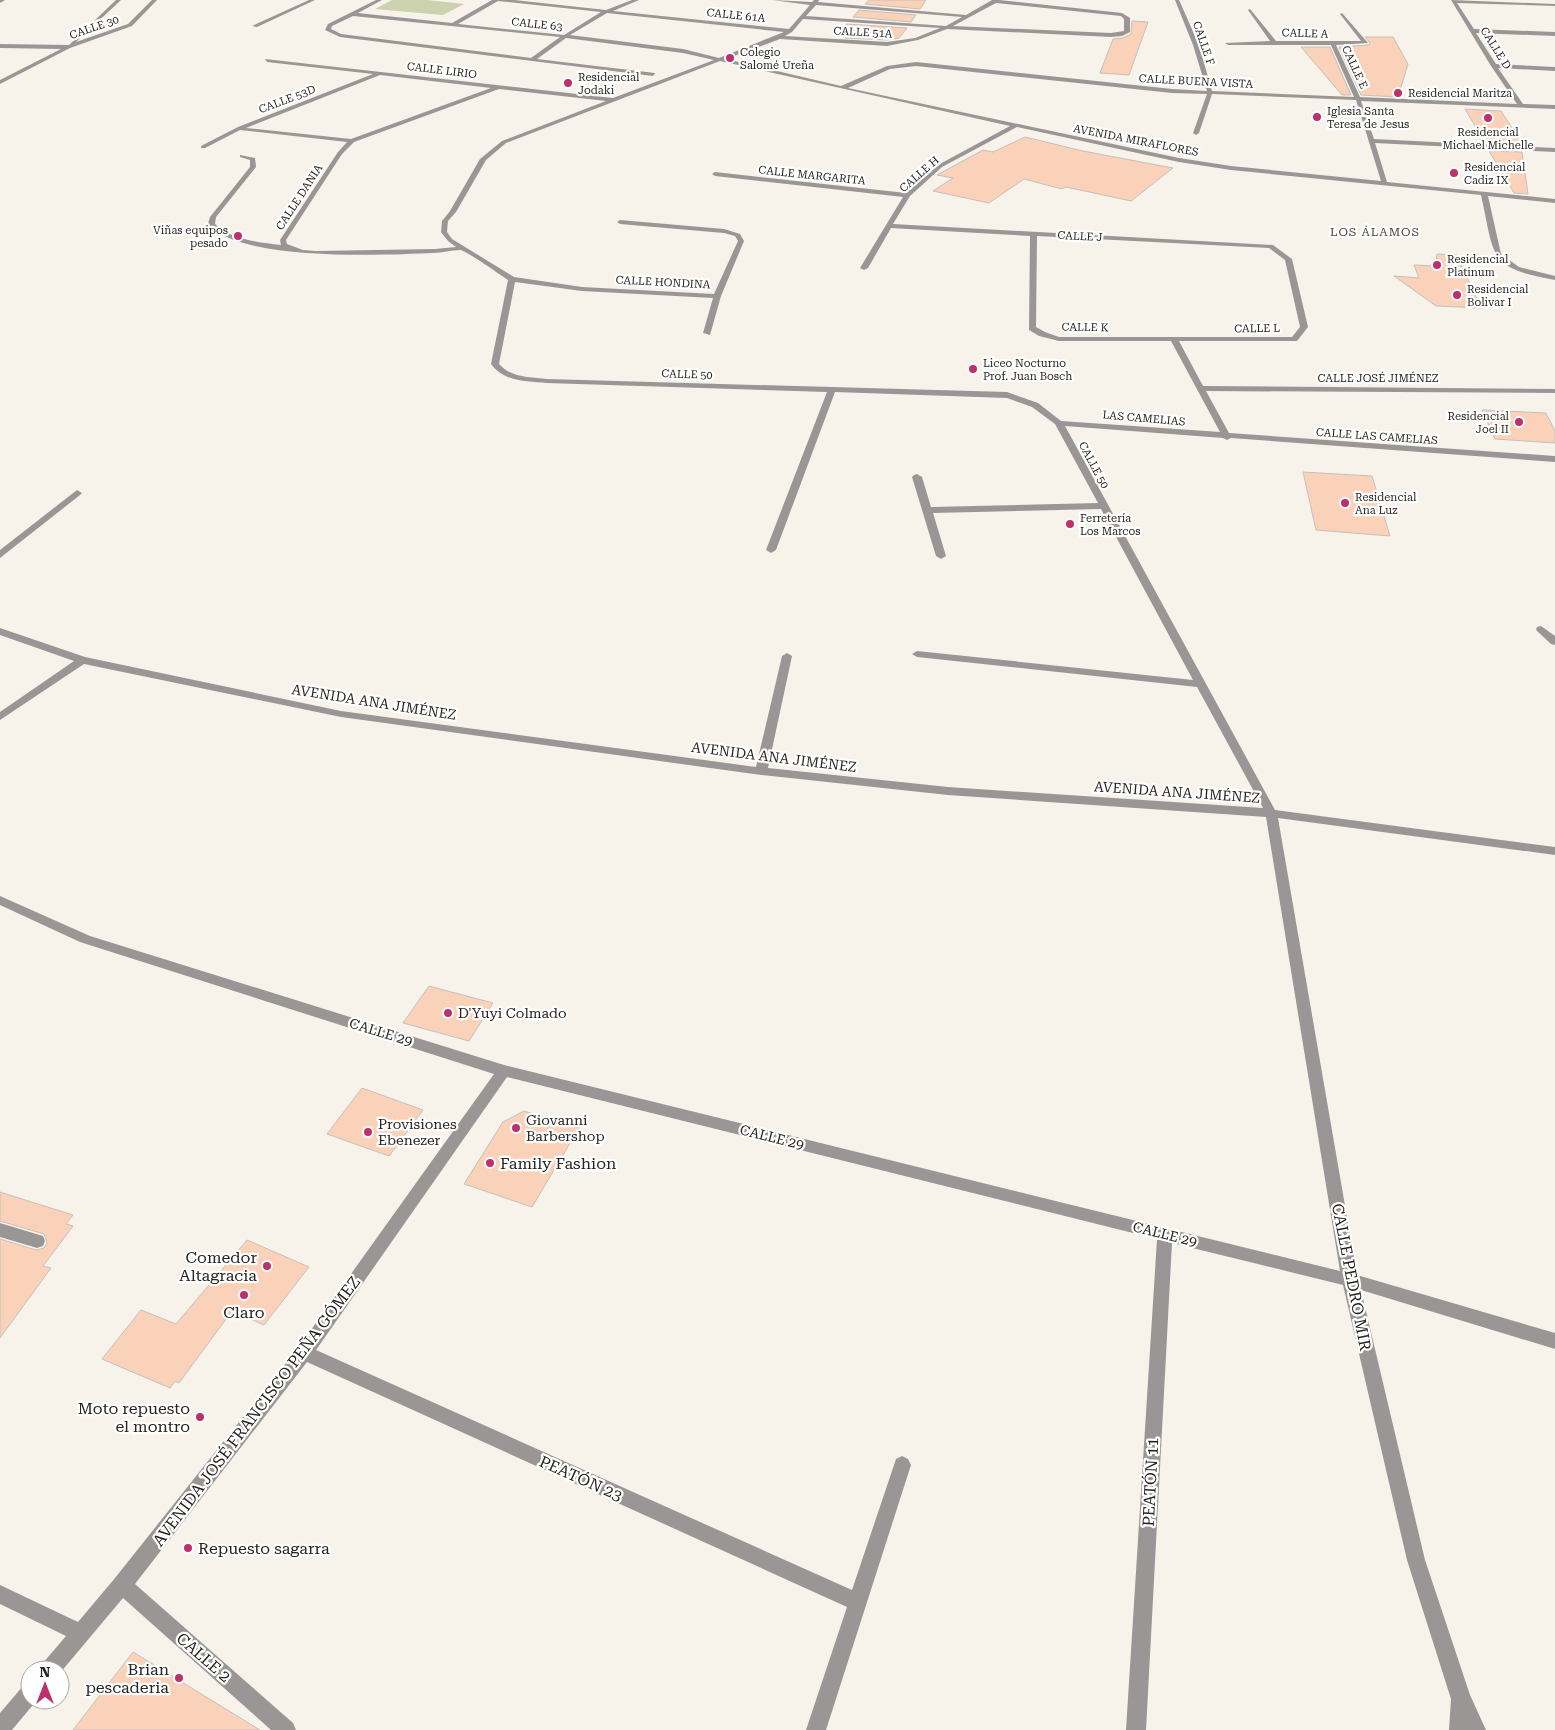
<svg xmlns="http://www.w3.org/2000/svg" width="1555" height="1730" font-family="'Roboto Serif',serif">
<rect width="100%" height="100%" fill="#f7f3eb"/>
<path fill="#cbd2ad" d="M392 0H427L464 4 443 15 375 9Z"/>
<g fill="#f9d2b9" stroke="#c7bfbb">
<path d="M869 0H926L920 9 865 4Z"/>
<path d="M859 10 916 15 911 22 853 17Z"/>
<path d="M1132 21 1148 22 1129 75 1100 73 1113 39 1123 38 1131 34Z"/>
<path d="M847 24 907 28 899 38 887 40 845 38 847 36 836 35Z"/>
<path d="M1365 37H1393L1408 64 1398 97 1361 95 1339 47 1368 45 1370 43Z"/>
<path d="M1301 47H1330L1351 95H1342Z"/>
<path d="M1465 109 1501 111 1520 140 1521 144 1485 143Z"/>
<path d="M1025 137 1083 151 1173 168 1131 201 1066 187 1062 189 1024 179 989 203 933 191 953 178 937 175 983 150 993 152Z"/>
<path d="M1489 151 1522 152 1528 194 1514 193Z"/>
<path d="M1437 254 1457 255 1481 308 1436 306 1394 276 1419 278 1414 265 1435 266Z"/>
<path d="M1482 410 1546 413 1555 431V443L1495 439Z"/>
<path d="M1303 472 1372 476 1390 536 1316 530Z"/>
<path d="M429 986 493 1003 469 1041 403 1023Z"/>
<path d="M362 1088 423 1110 389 1156 327 1134Z"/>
<path d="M524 1111 579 1128 532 1207 464 1184 503 1122Z"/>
<path d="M0 1192 73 1215 66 1224 73 1226 43 1266 51 1268 0 1338V1239L36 1250 44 1248 47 1242 44 1234 0 1221Z"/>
<path d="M247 1240 309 1267 264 1325 232 1311 179 1383 175 1381 170 1388 102 1359 141 1310 176 1324Z"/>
<path d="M133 1652 260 1730H73Z"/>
</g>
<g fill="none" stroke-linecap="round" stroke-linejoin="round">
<g fill="#9a9695" fill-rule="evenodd">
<path d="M0 0H5L0 3Z"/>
<path d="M116 0H121L76 42 128 24 152 0H157L132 26 70 48 0 84V80L61 49 0 48V44L69 45Z"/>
<path d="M309 0H315L257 27 252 26Z"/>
<path d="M376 0H382L358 13 452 23 492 0H514L606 10 632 0H639L613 11 789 29 810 5 772 0 812 2 814 0H819L818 2 966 15 992 0H999L1122 13 1130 18V32L1122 36 1111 37 947 29 918 40 887 46 780 39 726 59 841 86 887 66 916 62 1172 89 1207 91 1193 45 1175 0H1179L1199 45 1212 91 1354 97 1331 45H1228L1225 43 1270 41 1248 10 1250 9 1276 41H1361L1340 14 1342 13 1368 43 1336 45 1360 97 1517 104 1491 66 1451 0 1555 4V6L1457 3 1474 29 1555 32V36L1476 33 1496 64 1555 67V71L1498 68 1523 104 1555 105V109L1361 101 1374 139 1555 148V152L1375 143 1387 182 1555 199V203L1488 196 1501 254 1519 267 1555 276V280C1487 268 1495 257 1481 195L1231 170 1179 162 1017 127 942 167 910 196 893 224 1273 245 1292 259 1308 327 1297 341H1179L1203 386 1555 389V393L1206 391 1229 433 1555 456V462L1231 438 1227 440 1223 438 1065 426 1275 810 1555 847V855L1278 818 1357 1275 1555 1333V1349L1361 1290 1425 1560 1470 1695 1486 1730H1449L1451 1699 1407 1560 1343 1285 1172 1243 1146 1730H1126L1157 1239 507 1077 316 1350 852 1590 896 1459 902 1456 908 1459 911 1465 826 1730H806L847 1607 307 1362 135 1584 293 1723 296 1730H271L123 1598 60 1673V1670H40L43 1663 66 1636 0 1604V1585L78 1622 115 1578 298 1348 494 1074 80 942 0 905V896L90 936 504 1065 1340 1271 1266 817 948 795 761 775 341 717 84 664 0 720V712L74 661 0 635V628L85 657 341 711 756 767 782 656 787 653 792 656 768 768 948 787 1263 808 1197 687 917 657 912 654 917 651 1193 680 1101 509 933 513 946 556 941 559 936 556 912 477 914 475 917 474 922 477 931 507 1098 503 1055 424 1032 407 1007 398 835 392 776 550 771 553 766 550 827 392 547 383C527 381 504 382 491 364L508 280C499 274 467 251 460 250 451 250 442 253 433 253 383 255 241 262 208 224L210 217 250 167V160L240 157V155L255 158 256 167 216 217 215 224C232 240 258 242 281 245L280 240 338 152 347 142 240 130 205 148H201V146L238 127 373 74 267 62 265 59 613 98 714 60 683 53 566 38 537 59 655 73 653 76 340 37 325 30 328 24ZM498 1 601 12 564 35 458 24ZM996 3 1121 16 1124 19V31L1111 33 953 26ZM816 5 962 17 946 26 806 16ZM607 13 784 32 719 58 683 49 570 35ZM353 16 560 37 531 58 341 34 331 29 332 26ZM803 19 940 28 915 38 887 42 785 36 792 32ZM720 61 1010 126 938 165 906 193 715 172 712 174 715 176 903 197 860 268 864 270 868 268 891 228 1030 236 1029 330 1039 336 1059 341H1171L1220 432 1061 421 1038 403 1007 392 547 379C530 377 511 378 499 364L515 282 582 291 713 298 703 333 710 335 721 296 744 241 740 234 724 229 620 220 617 222 620 224 724 233 735 236 738 241 714 294 582 287 514 277 452 239 447 232 448 221 456 212 486 160 506 143ZM916 66 1172 93 1207 94 1193 133 1196 135 1199 133 1212 94 1356 100 1381 181 1231 166 1179 158 848 88 890 69ZM380 75 491 88 351 139 246 128ZM499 89 606 101 502 141 480 159 450 211 442 221 441 232 448 241 456 247 435 249 316 251 303 250 287 244 286 240 342 154 354 142ZM1037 236 1269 248 1285 260 1300 327 1292 337H1059L1045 332 1036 327Z"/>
<path d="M77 490 82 493 80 495 0 558V550Z"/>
<path d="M1541 626 1555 636V645L1551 644 1537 631 1536 629 1537 627Z"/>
<path d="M0 1223 43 1236 45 1241 43 1246 37 1248 0 1237Z"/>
<path d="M30 1683V1700H37L12 1730H0V1713L23 1686Z"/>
</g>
</g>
<g fill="#bc316b" stroke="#fff" stroke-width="2">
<circle cx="730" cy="58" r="5"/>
<circle cx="568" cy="83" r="5"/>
<circle cx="1398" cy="93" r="5"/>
<circle cx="1317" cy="117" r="5"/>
<circle cx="1488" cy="118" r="5"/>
<circle cx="1454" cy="173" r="5"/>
<circle cx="238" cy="236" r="5"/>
<circle cx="1437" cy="265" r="5"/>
<circle cx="1457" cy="295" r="5"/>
<circle cx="973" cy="369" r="5"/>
<circle cx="1519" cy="422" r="5"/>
<circle cx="1345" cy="503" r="5"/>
<circle cx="1070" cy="524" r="5"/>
<circle cx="448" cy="1013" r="5"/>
<circle cx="516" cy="1128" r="5"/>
<circle cx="368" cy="1132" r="5"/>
<circle cx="490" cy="1163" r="5"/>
<circle cx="267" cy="1266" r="5"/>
<circle cx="244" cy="1295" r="5"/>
<circle cx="200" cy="1417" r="5"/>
<circle cx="188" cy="1548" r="5"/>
<circle cx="179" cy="1678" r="5"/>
</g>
<g text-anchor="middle" stroke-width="4.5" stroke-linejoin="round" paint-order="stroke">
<g font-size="11" fill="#262522" stroke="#fff">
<text transform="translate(736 15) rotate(6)" y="4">CALLE 61A</text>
<text transform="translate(537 24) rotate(6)" y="4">CALLE 63</text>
<text transform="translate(94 27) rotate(-19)" y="4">CALLE 30</text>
<text transform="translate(863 32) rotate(3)" y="4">CALLE 51A</text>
<text transform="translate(1305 33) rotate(2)" y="4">CALLE A</text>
<text transform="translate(1204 43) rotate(71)" y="4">CALLE F</text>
<text transform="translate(1496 48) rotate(58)" y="4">CALLE D</text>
<text transform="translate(1355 67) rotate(65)" y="4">CALLE E</text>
<text transform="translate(442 70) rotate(7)" y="4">CALLE LIRIO</text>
<text transform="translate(1196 81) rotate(3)" y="4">CALLE BUENA VISTA</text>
<text transform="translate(287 99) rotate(-21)" y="4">CALLE 53D</text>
<text transform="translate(1136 140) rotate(11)" y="4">AVENIDA MIRAFLORES</text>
<text transform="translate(919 174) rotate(-41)" y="4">CALLE H</text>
<text transform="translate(812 175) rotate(6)" y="4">CALLE MARGARITA</text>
<text transform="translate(299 197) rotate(-57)" y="4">CALLE DANIA</text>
<text transform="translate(1080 236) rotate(3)" y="4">CALLE J</text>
<text transform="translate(663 282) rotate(3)" y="4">CALLE HONDINA</text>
<text transform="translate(1085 327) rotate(1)" y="4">CALLE K</text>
<text transform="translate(1257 328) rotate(-1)" y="4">CALLE L</text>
<text transform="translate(687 374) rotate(2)" y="4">CALLE 50</text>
<text x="1378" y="382">CALLE JOSÉ JIMÉNEZ</text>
<text transform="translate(1144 418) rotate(5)" y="4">LAS CAMELIAS</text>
<text transform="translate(1377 436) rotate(4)" y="4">CALLE LAS CAMELIAS</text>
<text transform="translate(1094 465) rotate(62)" y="4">CALLE 50</text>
</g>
<g font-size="11" fill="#262522" stroke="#fff" text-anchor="start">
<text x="740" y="56">Colegio<tspan x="740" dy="13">Salomé Ureña</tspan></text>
<text x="578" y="81">Residencial<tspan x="578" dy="13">Jodaki</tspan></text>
<text x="1408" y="97">Residencial Maritza</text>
<text x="1327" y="115">Iglesia Santa<tspan x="1327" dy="13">Teresa de Jesus</tspan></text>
<text x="1488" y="136" text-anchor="middle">Residencial<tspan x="1488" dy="13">Michael Michelle</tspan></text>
<text x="1464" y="171">Residencial<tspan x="1464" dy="13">Cadiz IX</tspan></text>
<text x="228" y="234" text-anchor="end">Viñas equipos<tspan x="228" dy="13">pesado</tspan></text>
<text x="1447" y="263">Residencial<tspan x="1447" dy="13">Platinum</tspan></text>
<text x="1467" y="293">Residencial<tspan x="1467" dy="13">Bolivar I</tspan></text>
<text x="983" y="367">Liceo Nocturno<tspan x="983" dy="13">Prof. Juan Bosch</tspan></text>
<text x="1509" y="420" text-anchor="end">Residencial<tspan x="1509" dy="13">Joel II</tspan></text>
<text x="1355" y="501">Residencial<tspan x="1355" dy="13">Ana Luz</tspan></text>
<text x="1080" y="522">Ferretería<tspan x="1080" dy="13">Los Marcos</tspan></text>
</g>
<g font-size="12" letter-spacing="1" fill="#494640" stroke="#fff">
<text x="1375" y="236">LOS ÁLAMOS</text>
</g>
<g font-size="14" fill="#262522" stroke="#fff">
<text transform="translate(374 702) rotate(9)" y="5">AVENIDA ANA JIMÉNEZ</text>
<text transform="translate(774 757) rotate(7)" y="5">AVENIDA ANA JIMÉNEZ</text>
<text transform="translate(1177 792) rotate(4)" y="5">AVENIDA ANA JIMÉNEZ</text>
<text transform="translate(381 1032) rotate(17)" y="5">CALLE 29</text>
<text transform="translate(772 1137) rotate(14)" y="5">CALLE 29</text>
<text transform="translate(1165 1234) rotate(14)" y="5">CALLE 29</text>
</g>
<g font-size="14" fill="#262522" stroke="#fff" text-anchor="start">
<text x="458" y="1018">D'Yuyi Colmado</text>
<text x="526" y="1125">Giovanni<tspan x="526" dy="16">Barbershop</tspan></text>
<text x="378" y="1129">Provisiones<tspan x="378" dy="16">Ebenezer</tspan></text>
</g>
<g font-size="16" fill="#262522" stroke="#fff" text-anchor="end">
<text x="500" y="1169" text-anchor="start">Family Fashion</text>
<text x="257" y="1263">Comedor<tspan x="257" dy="18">Altagracia</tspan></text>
<text x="244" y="1318" text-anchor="middle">Claro</text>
<text x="190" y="1414">Moto repuesto<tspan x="190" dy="18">el montro</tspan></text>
<text x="198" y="1554" text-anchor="start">Repuesto sagarra</text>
<text x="169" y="1675">Brian<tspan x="169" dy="18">pescaderia</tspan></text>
</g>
<g font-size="16" fill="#262522" stroke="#fff">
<text transform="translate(1352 1277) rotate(79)" y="6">CALLE PEDRO MIR</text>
<text transform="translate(256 1411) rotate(-53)" y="6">AVENIDA JOSÉ FRANCISCO PEÑA GÓMEZ</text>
<text transform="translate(581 1478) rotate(24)" y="6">PEATÓN 23</text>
<text transform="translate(1150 1482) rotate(-87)" y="6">PEATÓN 11</text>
<text transform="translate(204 1657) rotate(41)" y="6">CALLE 2</text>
</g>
</g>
<g transform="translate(45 1685)"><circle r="24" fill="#ffffff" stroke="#a8a8a7"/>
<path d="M0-4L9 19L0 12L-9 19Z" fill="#bc316b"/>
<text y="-8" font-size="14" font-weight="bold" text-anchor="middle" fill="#262522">N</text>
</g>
</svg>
